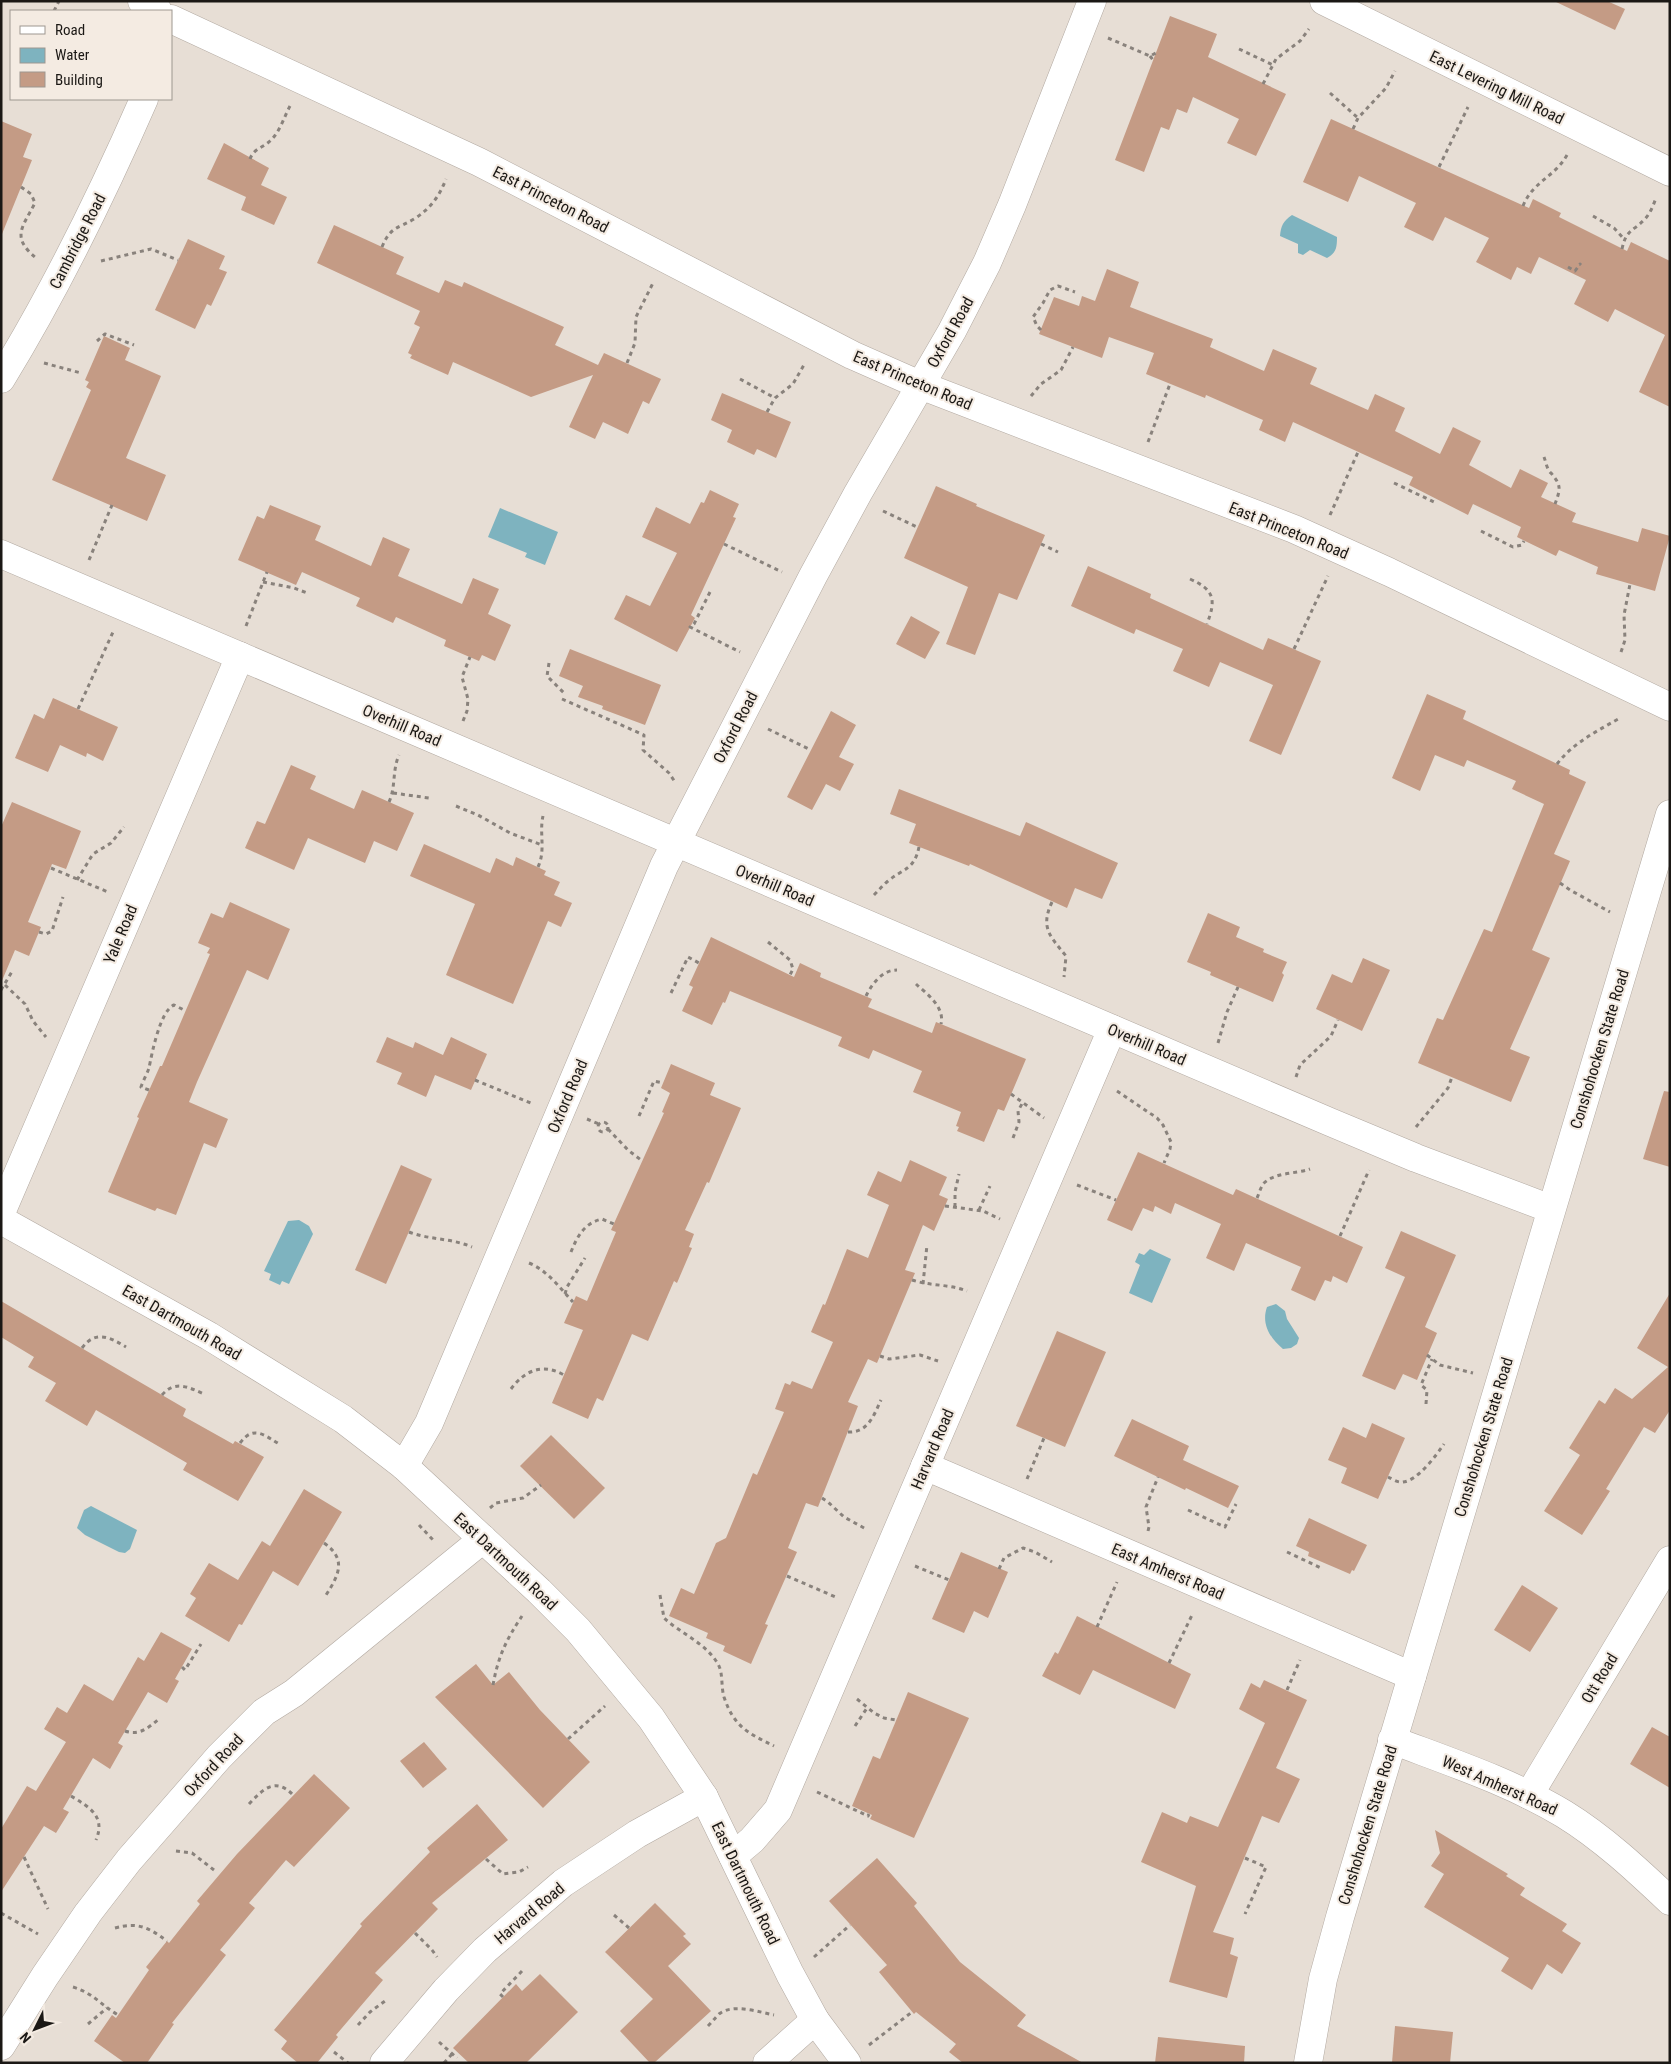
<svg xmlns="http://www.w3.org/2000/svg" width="1671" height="2064" font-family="'Roboto Condensed',sans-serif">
<rect width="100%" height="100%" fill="#e7ded5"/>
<g fill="#7eb3bf">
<path d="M1292 215 1337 237C1337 248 1336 253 1327 258L1310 250 1303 255 1298 253V244L1280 236C1281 226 1283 221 1292 215Z"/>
<path d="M500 508 558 532 545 565 525 557 527 553 488 537Z"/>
<path d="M299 1220 309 1226 313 1234 289 1284 282 1281 280 1285 269 1280 271 1274 264 1271 288 1221Z"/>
<path d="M1150 1249 1171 1259 1152 1303 1129 1293 1140 1265 1135 1262 1139 1253 1144 1255Z"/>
<path d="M1276 1304 1285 1311 1287 1319 1299 1338 1297 1344 1291 1348 1283 1349C1270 1338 1261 1324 1267 1307Z"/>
<path d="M91 1506 137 1530 130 1549 125 1553 119 1552 85 1535 77 1528 84 1510Z"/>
</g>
<g fill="#c49b85">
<path d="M1554 1H1607L1625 9 1615 30Z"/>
<path d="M1170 16 1217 34 1208 57 1286 94 1256 156 1227 143 1239 119 1193 97 1187 113 1177 109 1169 130 1161 127 1144 172 1115 160Z"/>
<path d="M1331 119 1529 208 1533 199 1561 213 1559 217 1627 251 1631 242 1670 261V407L1639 392 1665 335 1615 309 1608 322 1574 304 1586 280 1539 257 1531 274 1517 267 1511 280 1476 262 1489 238 1445 217 1433 241 1404 227 1416 203 1359 176 1348 202 1303 182Z"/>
<path d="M1 121 32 134 23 157 32 160 2 234Z"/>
<path d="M224 143 269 168 261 185 287 197 274 225 241 210 246 197 207 179Z"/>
<path d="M334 225 404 257 396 274 439 293 445 280 462 287 464 282 564 327 555 345 598 365 604 353 661 379 649 404 643 401 628 434 603 422 595 439 569 427 593 375 531 397 453 362 448 375 410 358 412 355 408 353 420 327 414 324 420 311 317 263Z"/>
<path d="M188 239 225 256 219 269 227 272 211 306 207 304 195 329 155 310Z"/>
<path d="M1107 269 1139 282 1130 307 1213 339 1210 347 1264 371 1273 349 1317 368 1310 384 1368 410 1375 394 1405 408 1395 431 1440 454 1453 427 1481 441 1469 465 1511 488 1520 469 1548 483 1541 497 1576 513 1572 522 1638 542 1642 528 1670 536 1655 591 1596 574 1598 567 1559 550 1556 556 1517 537 1521 527 1473 504 1468 515 1409 485 1413 477 1293 422 1285 442 1259 430 1263 420 1206 395 1205 398 1146 374 1154 353 1109 337 1102 358 1039 334 1054 297 1079 306 1082 296 1095 301Z"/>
<path d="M104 336 130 348 125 360 161 376 126 458 166 475 147 521 52 480 91 390 86 387 89 382 85 380Z"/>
<path d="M722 393 791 422 776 458 757 449 754 455 727 442 732 430 711 420Z"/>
<path d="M936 486 977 504 976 506 1045 535 1017 600 999 593 975 655 946 644 968 587 904 558Z"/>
<path d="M710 490 739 504 733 517 736 518 691 615 695 618 677 652 614 619 626 595 650 606 677 553 642 537 656 507 690 524 701 502 704 503Z"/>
<path d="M270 505 321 526 315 540 371 566 383 537 410 549 398 576 462 604 473 578 499 589 488 614 511 625 495 661 482 655 479 661 444 646 446 640 396 617 393 623 356 606 360 598 302 572 296 585 238 560 257 516 264 519Z"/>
<path d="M1088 566 1151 594 1150 598 1263 650 1268 638 1321 661 1281 755 1249 741 1273 685 1220 662 1209 687 1173 671 1183 649 1136 629 1134 634 1071 606Z"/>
<path d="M911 616 940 632 925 659 896 644Z"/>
<path d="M570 649 661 685 645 725 602 709 603 706 578 697 583 686 559 676Z"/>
<path d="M1427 694 1466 711 1463 719 1570 770 1569 774 1586 782 1554 854 1570 861 1532 950 1550 958 1510 1049 1530 1057 1511 1102 1418 1063 1437 1018 1443 1020 1484 929 1492 932 1544 804 1512 789 1516 781 1467 760 1464 767 1435 755 1420 791 1392 778Z"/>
<path d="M53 698 118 727 103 761 87 753 86 757 60 745 48 772 15 758 34 714 44 719Z"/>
<path d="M831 711 856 725 839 757 854 764 840 791 826 784 812 810 787 797Z"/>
<path d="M291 765 316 776 310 789 354 809 362 790 414 813 397 851 374 841 365 863 308 838 294 870 245 848 257 821 265 824Z"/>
<path d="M899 789 1020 836 1026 822 1118 863 1102 899 1075 888 1067 908 970 864 969 866 909 843 916 824 890 814Z"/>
<path d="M12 802 81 831 66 869 52 864 28 922 41 927 29 956 15 950 1 983V827Z"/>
<path d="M424 844 490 873 496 858 513 866 516 857 546 871 544 875 560 882 554 895 572 903 561 927 548 921 513 1004 446 975 475 904 410 876Z"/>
<path d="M230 902 290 929 268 980 247 970 197 1082 189 1102 228 1119 216 1148 204 1143 176 1215 157 1208 155 1211 108 1192 139 1118 137 1117 160 1066H162L210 954 207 953 210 948 198 943 211 913 223 918Z"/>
<path d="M1208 913 1240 927 1236 937 1264 949 1263 952 1287 962 1282 973 1284 975 1273 1002 1210 975 1211 972 1187 962Z"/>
<path d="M711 937 794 977 800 963 821 973 820 977 872 999 868 1007 932 1033 936 1022 1026 1059 1004 1111 998 1109 984 1142 957 1131 959 1127 956 1126 961 1112 913 1092 922 1071 873 1050 869 1059 838 1046 842 1037 730 991 725 1003 723 1002 712 1025 682 1011 693 987 689 985Z"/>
<path d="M1363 958 1390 970 1362 1031 1316 1009 1332 974 1352 983Z"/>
<path d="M387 1037 413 1048 415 1042 443 1055 451 1037 487 1054 471 1090 435 1075 426 1097 397 1084 402 1073 376 1062Z"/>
<path d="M671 1064 715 1083 710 1095 741 1108 709 1183 707 1182 685 1230 694 1234 689 1247 692 1248 677 1283 674 1281 648 1341 632 1334 603 1401 597 1398 588 1419 552 1403 583 1330 564 1323 576 1296 587 1301 602 1265 616 1232 611 1230 664 1113 662 1112 670 1093 661 1088Z"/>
<path d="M1664 1091 1670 1092V1167L1643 1159Z"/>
<path d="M1138 1152 1233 1195 1236 1189 1363 1247 1347 1283 1333 1276 1331 1282 1325 1280 1315 1301 1291 1290 1301 1267 1246 1243 1234 1271 1206 1258 1221 1224 1175 1203 1171 1214 1155 1206 1153 1212 1143 1208 1132 1231 1107 1220Z"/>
<path d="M910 1160 947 1177 939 1195 948 1199 934 1231 923 1225 905 1270 915 1273 877 1363 868 1359 848 1402 858 1406 818 1507 806 1503 788 1548 797 1552 765 1624 768 1625 751 1664 723 1651 725 1646 706 1638 708 1633 669 1616 681 1588 694 1594 716 1543 726 1538 753 1473 757 1475 784 1412 775 1409 785 1383 790 1385 792 1381 812 1389 833 1342 811 1332 823 1304 825 1305 847 1249 868 1258 889 1205 867 1195 878 1171 901 1182Z"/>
<path d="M401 1165 432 1179 386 1284 355 1270Z"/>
<path d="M1401 1231 1456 1255 1425 1327 1437 1333 1417 1380 1403 1374 1395 1390 1362 1376 1405 1277 1385 1268Z"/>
<path d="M1670 1293V1410L1655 1433 1644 1427 1606 1489 1610 1491 1582 1535 1544 1511 1580 1455 1569 1448 1599 1400 1605 1404 1615 1388 1632 1399 1668 1367 1637 1348Z"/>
<path d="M1 1301 186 1409 183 1416 233 1444 235 1441 264 1457 238 1501 183 1470 187 1463 96 1410 87 1426 45 1401 56 1383 28 1367 34 1357 1 1337Z"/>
<path d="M1057 1331 1106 1352 1065 1447 1016 1426Z"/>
<path d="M1132 1419 1189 1446 1183 1460 1239 1486 1228 1508 1186 1488 1185 1490 1114 1456Z"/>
<path d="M1372 1423 1405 1438 1378 1499 1341 1483 1347 1468 1328 1460 1343 1427 1366 1438Z"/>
<path d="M551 1435 605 1488 574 1519 520 1466Z"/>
<path d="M304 1489 342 1512 298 1586 273 1571 242 1625 239 1624 229 1642 185 1616 196 1598 190 1594 209 1563 238 1580 262 1541 270 1546Z"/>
<path d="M1309 1518 1367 1545 1354 1571 1352 1570 1350 1574 1308 1556 1309 1552 1296 1546Z"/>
<path d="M961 1552 1008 1572 988 1618 974 1611 964 1633 932 1619Z"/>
<path d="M1522 1585 1558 1608 1530 1652 1494 1630Z"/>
<path d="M1077 1616 1191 1674 1175 1709 1093 1670 1080 1695 1042 1676 1055 1652 1058 1654Z"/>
<path d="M161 1632 192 1649 175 1679 179 1681 167 1703 148 1692 118 1743 123 1746 110 1769 93 1758 63 1809 69 1812 56 1833 44 1826 1 1892V1829L27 1786 36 1791 66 1742 44 1729 57 1707 67 1713 84 1684 113 1701 138 1657 144 1661Z"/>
<path d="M476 1664 493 1685 509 1672 540 1710 590 1762 543 1808 435 1697Z"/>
<path d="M1264 1680 1307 1700 1276 1768 1300 1779 1279 1823 1262 1816 1213 1932 1234 1938 1230 1954 1238 1957 1227 1998 1169 1982 1196 1886 1141 1862 1162 1812 1187 1823 1190 1816 1218 1827 1265 1723 1239 1709 1251 1683 1260 1688Z"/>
<path d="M908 1692 969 1718 914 1838 870 1819 872 1815 852 1806 873 1756 880 1759Z"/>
<path d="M1652 1727 1670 1737V1788L1630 1764Z"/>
<path d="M424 1742 447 1769 423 1788 400 1761Z"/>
<path d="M314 1774 350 1808 294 1867 286 1860 249 1903 255 1908 220 1950 226 1955 172 2023 174 2024 147 2063H125L94 2041 112 2015 116 2018 149 1970 146 1967 167 1941 169 1943 200 1904 197 1901 237 1854Z"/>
<path d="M477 1804 508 1840 432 1903 438 1909 375 1973 383 1980 336 2035 338 2037 317 2063H298L281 2049 287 2041 274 2030 362 1926 360 1924 430 1852 427 1848Z"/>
<path d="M1435 1830 1508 1874 1506 1876 1525 1888 1520 1895 1567 1924 1562 1931 1581 1943 1562 1974 1547 1964 1532 1990 1501 1971 1509 1958 1424 1907 1444 1874 1431 1866 1440 1853Z"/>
<path d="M877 1858 917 1903 914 1906 960 1962 1026 2015 1017 2026 1083 2063H963L949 2052 956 2044 916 2012 914 2014 879 1972 887 1965 829 1901Z"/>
<path d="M655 1903 686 1934 683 1936 691 1944 668 1966 711 2011 654 2063H650L620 2031 653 1999 605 1952Z"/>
<path d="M540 1974 578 2012 526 2063H469L453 2048 516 1984 522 1991Z"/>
<path d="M1395 2026 1453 2032 1450 2063H1392Z"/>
<path d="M1158 2037 1245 2046 1244 2063H1155Z"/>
</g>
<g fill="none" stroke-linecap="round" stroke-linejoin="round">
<defs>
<g id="minor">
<path d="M142 1 158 11"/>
<path d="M1324 1 1670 172"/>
<path d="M171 19 479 162 852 355 920 385 1294 529 1389 572 1670 707"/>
<path d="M1 379C56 289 102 195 144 99"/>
<path d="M1 554 1330 1122 1416 1158 1551 1209"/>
<path d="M1 1213 240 656"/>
<path d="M1 1220 209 1336 343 1419 404 1466 539 1591 578 1630 651 1718 704 1797 790 1974 815 2020 847 2063"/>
<path d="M404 1466 429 1423 664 866 813 576 858 493 952 331 987 263 1012 205 1092 1"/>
<path d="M925 1466 1412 1676"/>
<path d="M1392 1740C1450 1762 1511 1782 1564 1814 1603 1838 1637 1870 1670 1901"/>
<path d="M1529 1795 1670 1560"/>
<path d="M733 1856 752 1840 778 1810 1112 1029"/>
<path d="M1 2046 45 1976 88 1913 129 1860 219 1757 264 1712 294 1693 483 1539"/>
<path d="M384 2063 446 1990 485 1950 563 1883 637 1834 704 1797"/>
<path d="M767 2063 815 2020"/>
</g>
<path id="major" d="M1308 2063 1323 1979 1340 1917 1670 814"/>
</defs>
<use href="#minor" stroke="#b2a9a1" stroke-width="29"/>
<use href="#major" stroke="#b2a9a1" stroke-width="29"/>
<g stroke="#89827c" stroke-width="3" stroke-dasharray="4 4" stroke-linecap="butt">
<path d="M54 11 59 1"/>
<path d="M1108 38 1150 56 1156 53"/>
<path d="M1239 49 1273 65"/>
<path d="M1150 56 1153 60"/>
<path d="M1263 84 1276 59 1300 41 1309 29"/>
<path d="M1330 93 1358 118"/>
<path d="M1353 129 1358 118 1386 88 1395 71"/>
<path d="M250 159C254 148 263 148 270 141 280 132 284 117 290 106"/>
<path d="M1439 167 1468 107"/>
<path d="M21 187 31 194 35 203C22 228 11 237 36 258"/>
<path d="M1523 206C1533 181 1555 177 1567 155"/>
<path d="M1593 216 1614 228 1624 239"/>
<path d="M382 247C390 227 397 229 414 219 430 209 439 197 446 179"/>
<path d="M1622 249C1626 230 1632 232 1644 220 1650 214 1653 206 1656 198"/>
<path d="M101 261 151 249 178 260"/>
<path d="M1568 267 1575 271 1580 264 1581 265"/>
<path d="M1041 330 1037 326 1033 317 1043 303 1050 290 1058 286 1075 292"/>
<path d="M97 341 105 334 134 345"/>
<path d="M44 363 81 373"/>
<path d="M627 363 635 343 636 317 653 283"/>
<path d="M740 379 775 398"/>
<path d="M1031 396 1041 384 1061 370 1073 347"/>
<path d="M767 412 775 398 793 384 805 363"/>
<path d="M1148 442 1170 384"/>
<path d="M1544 457C1546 462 1547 470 1551 473 1561 485 1561 488 1555 504"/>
<path d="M1394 483 1434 502 1435 499"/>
<path d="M883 511 917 527"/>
<path d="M1330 515 1358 452"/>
<path d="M1481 531 1513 547 1522 545 1524 541"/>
<path d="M724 544 782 572"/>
<path d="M1041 544 1058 552"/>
<path d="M89 560 112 505"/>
<path d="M1190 579C1215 590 1216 600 1207 624"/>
<path d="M263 582 294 588 307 593"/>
<path d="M710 592 694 624 690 627 740 652"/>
<path d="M246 626 267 572"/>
<path d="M1294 649 1328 576"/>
<path d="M1621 652 1625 640 1624 615 1630 584"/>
<path d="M549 663 547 676 565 694"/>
<path d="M562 699 644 735 643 750 669 773 675 782"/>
<path d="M78 709 113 632"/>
<path d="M463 721 467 711 468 699 462 677 470 657"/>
<path d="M768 729 811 750"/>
<path d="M1557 764C1573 743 1597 731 1620 718"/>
<path d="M393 793 429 798"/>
<path d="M389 802C396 787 392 771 399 755"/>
<path d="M456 806 478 815 510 833 542 845"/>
<path d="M538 867C546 850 539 833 543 816"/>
<path d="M51 868 108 892"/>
<path d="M77 880 93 854 111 843 124 827"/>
<path d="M1560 883 1570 890 1610 912"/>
<path d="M874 895C879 890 883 885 888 881 904 868 914 870 919 847"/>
<path d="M1052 902C1040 928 1050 936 1066 956L1064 977"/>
<path d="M39 932 46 934 52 931 63 897"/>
<path d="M768 942 790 960 793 969 790 975"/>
<path d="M916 984C927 994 945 1007 941 1024"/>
<path d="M5 985 25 1004 33 1021 46 1037"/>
<path d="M1 990 13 970"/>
<path d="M671 993 688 957 699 963"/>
<path d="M866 996C872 984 882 970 897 970"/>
<path d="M1218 1043 1227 1012 1238 987"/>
<path d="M1296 1077 1300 1065 1331 1036 1338 1020"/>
<path d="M475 1080 533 1104"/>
<path d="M149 1090 141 1087C143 1081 147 1074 149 1068 152 1053 160 1011 174 1005L186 1011"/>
<path d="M1117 1091 1157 1118 1163 1125 1171 1142 1170 1149 1164 1163"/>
<path d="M1011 1094 1044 1118"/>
<path d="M639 1116 654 1081 663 1083"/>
<path d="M587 1119 599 1124"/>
<circle cx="603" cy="1127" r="5"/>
<path d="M1416 1127 1448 1088 1452 1077"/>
<path d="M608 1129 628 1150 641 1160"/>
<path d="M1013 1138 1019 1122 1018 1111 1023 1102"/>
<path d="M1077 1185 1116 1200"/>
<path d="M1257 1198C1259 1194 1261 1186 1264 1183 1276 1172 1296 1174 1310 1169"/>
<path d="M945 1206 983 1211 1000 1219"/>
<path d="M955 1207V1192L959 1174"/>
<path d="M979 1210 990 1186"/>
<path d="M409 1232C430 1240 451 1238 472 1247"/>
<path d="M1340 1236 1369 1170"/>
<path d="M571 1252C577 1237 584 1223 602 1219L614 1224"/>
<path d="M529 1263C548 1271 560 1288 573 1302"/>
<path d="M912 1280C930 1286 949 1284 967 1291"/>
<path d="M923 1284 927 1245"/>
<path d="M565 1294 567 1287 585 1258"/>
<path d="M82 1348C95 1330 110 1337 126 1347"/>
<path d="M1427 1355 1440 1365 1473 1373"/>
<path d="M880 1356 889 1359 920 1355 938 1361"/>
<path d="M511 1389C525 1370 543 1363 564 1375"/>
<path d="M162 1395C175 1380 188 1387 204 1394"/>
<path d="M1426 1404 1427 1390 1421 1385 1432 1359"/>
<path d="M848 1432C868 1433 874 1415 881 1400"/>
<path d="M240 1443C254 1424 265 1436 281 1445"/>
<path d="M1388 1477C1392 1479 1398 1483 1403 1482 1417 1481 1436 1456 1444 1444"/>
<path d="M1027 1479 1044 1438"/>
<path d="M822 1498 828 1502 844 1517 866 1529"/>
<path d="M490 1508 496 1503 523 1498 541 1485"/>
<path d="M1188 1510 1225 1527 1236 1504"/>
<path d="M419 1525 434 1541"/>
<path d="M1148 1531 1149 1527 1146 1507 1158 1477"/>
<path d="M324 1543C347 1559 339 1575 326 1595"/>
<path d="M1287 1552 1321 1568"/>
<path d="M915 1566 949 1580"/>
<path d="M999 1569 1004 1558 1023 1548 1035 1552 1052 1562"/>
<path d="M787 1576 838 1598"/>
<path d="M660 1595 664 1618C681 1634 708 1644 719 1666 723 1675 721 1687 724 1697 734 1727 748 1733 774 1746"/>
<path d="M1097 1627 1117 1582"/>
<path d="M1169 1663 1193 1613"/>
<path d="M182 1667 185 1670 201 1644"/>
<path d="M493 1685C498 1657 506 1640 522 1616"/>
<path d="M1287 1690 1300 1660"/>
<path d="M857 1699 874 1713 884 1718 896 1720"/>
<path d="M855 1726 867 1708"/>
<path d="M125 1731C139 1736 148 1728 159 1719"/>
<path d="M568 1739 605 1706"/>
<path d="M817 1792 868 1816 869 1814"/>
<path d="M71 1796C89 1807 106 1816 96 1840"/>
<path d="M249 1804C263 1789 276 1776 294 1796"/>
<path d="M176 1851 192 1853 214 1870"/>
<path d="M24 1857 48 1909"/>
<path d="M1245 1858 1266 1867 1245 1914"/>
<path d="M486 1859 503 1874 519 1872 528 1867"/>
<path d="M1 1913 38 1934"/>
<path d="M614 1915 629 1928"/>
<path d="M115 1928C138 1922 148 1927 167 1941"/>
<path d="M415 1933 432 1950 437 1957"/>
<path d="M814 1957 850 1925"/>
<path d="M73 1987C93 1993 101 2005 118 2015"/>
<path d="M503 1997 500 1994 523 1970"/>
<path d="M88 2024 107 2008"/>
<path d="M358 2025 370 2012 385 2001"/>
<path d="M708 2026C712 2022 715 2018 719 2014 733 2003 759 2012 774 2015"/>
<path d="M439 2042 457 2058"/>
<path d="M869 2045 912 2012"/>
<path d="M334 2052 348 2063"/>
<path d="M444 2063 452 2054"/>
</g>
<use href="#minor" stroke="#fff" stroke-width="28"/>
<use href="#major" stroke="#fff" stroke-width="28"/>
</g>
<g text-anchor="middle" stroke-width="4" stroke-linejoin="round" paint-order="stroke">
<g font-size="16" fill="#1b1815" stroke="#f4ebe2">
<text transform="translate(1497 87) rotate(26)" y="6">East Levering Mill Road</text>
<text transform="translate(551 199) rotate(27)" y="6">East Princeton Road</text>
<text transform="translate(77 241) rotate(-63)" y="6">Cambridge Road</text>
<text transform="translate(950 332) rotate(-61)" y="6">Oxford Road</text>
<text transform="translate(913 380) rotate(23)" y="6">East Princeton Road</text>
<text transform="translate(1289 530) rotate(22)" y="6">East Princeton Road</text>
<text transform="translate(402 725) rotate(23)" y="6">Overhill Road</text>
<text transform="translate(735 727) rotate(-63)" y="6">Oxford Road</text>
<text transform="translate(775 885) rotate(23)" y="6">Overhill Road</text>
<text transform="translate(120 934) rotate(-67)" y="6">Yale Road</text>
<text transform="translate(1147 1044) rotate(23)" y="6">Overhill Road</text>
<text transform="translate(1599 1049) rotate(-73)" y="6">Conshohocken State Road</text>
<text transform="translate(567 1096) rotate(-67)" y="6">Oxford Road</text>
<text transform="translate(182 1322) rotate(30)" y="6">East Dartmouth Road</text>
<text transform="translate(1483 1437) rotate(-73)" y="6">Conshohocken State Road</text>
<text transform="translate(932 1449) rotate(-67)" y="6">Harvard Road</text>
<text transform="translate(506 1561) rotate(43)" y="6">East Dartmouth Road</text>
<text transform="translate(1168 1571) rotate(23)" y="6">East Amherst Road</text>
<text transform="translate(1599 1678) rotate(-59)" y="6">Ott Road</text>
<text transform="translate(213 1765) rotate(-47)" y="6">Oxford Road</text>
<text transform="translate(1500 1785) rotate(24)" y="6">West Amherst Road</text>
<text transform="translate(1367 1825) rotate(-73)" y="6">Conshohocken State Road</text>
<text transform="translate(746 1883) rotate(64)" y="6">East Dartmouth Road</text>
<text transform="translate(529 1913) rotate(-40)" y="6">Harvard Road</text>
</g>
</g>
<rect width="1671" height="2064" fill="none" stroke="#1b1815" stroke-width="5"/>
<rect x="10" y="10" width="162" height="90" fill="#f4ebe2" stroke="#9d9790"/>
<rect x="20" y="26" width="25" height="8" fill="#ffffff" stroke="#9d9790"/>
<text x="55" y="35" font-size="15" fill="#1b1815">Road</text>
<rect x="20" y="48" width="25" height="15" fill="#7eb3bf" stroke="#9d9790"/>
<text x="55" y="60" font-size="15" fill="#1b1815">Water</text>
<rect x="20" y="72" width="25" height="15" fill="#c49b85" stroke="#9d9790"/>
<text x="55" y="85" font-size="15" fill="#1b1815">Building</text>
<g transform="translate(35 2029) rotate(228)" stroke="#f4ebe2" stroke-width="4" paint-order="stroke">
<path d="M0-4L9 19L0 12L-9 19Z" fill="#1b1815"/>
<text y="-8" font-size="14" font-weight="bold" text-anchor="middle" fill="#1b1815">N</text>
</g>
</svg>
